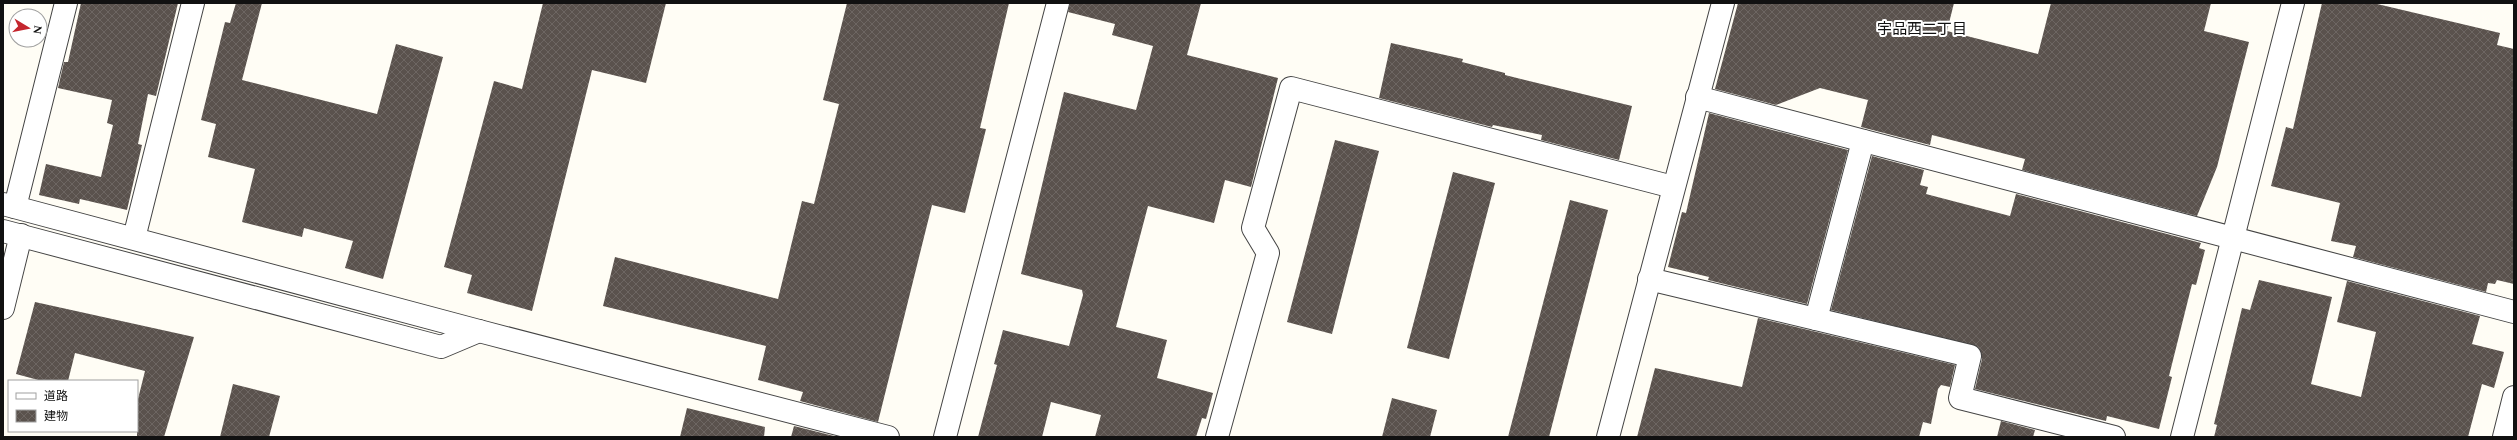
<svg xmlns="http://www.w3.org/2000/svg" width="2517" height="440" font-family="Spectral,'Noto Sans JP',serif">
<defs>
<pattern id="building-cross-hatch" width="8" height="8" patternUnits="userSpaceOnUse"><rect width="8" height="8" fill="#5a524d"/><path d="M0 0l8 8M0 8l8-8" fill="none" stroke="#6d6662"/></pattern>
</defs>
<rect width="100%" height="100%" fill="#fffdf5"/>
<g fill="url(#building-cross-hatch)">
<path d="M81 3H178L156 96 148 94 138 144 142 145 127 210 80 199 79 204 39 195 46 164 101 177 113 125 107 123 112 100 58 88 64 62H68Z"/>
<path d="M236 3H262L242 80 377 114 396 44 443 57 383 279 345 268 353 241 304 228 302 237 242 222 255 169 208 157 216 124 201 120 225 22 230 23Z"/>
<path d="M543 3H666L646 83 592 70 532 311 467 293 472 275 444 267 494 81 522 89Z"/>
<path d="M847 3H1009L980 128 986 129 965 213 932 205 878 422 800 401 803 392 758 380 766 346 603 306 615 257 778 299 802 201 814 204 839 104 823 100Z"/>
<path d="M1070 3H1201L1187 55 1278 78 1251 187 1225 180 1214 223 1148 206 1116 327 1167 340 1157 378 1213 393 1206 419 1202 418 1196 437H1095L1101 415 1051 402 1042 437H978L997 365 994 364 1003 330 1069 346 1083 295 1082 290 1021 274 1064 92 1136 110 1153 46 1112 35 1115 24 1068 12Z"/>
<path d="M1738 3H1954L1947 31 2038 54 2051 3H2211L2204 31 2249 42 2217 167 2197 216 2022 170 2025 159 1932 135 1930 145 1861 127 1868 100 1820 88 1776 105 1715 89Z"/>
<path d="M2322 3H2373L2500 33 2497 45 2514 49V284L2497 280 2495 284 2488 283 2486 292 2353 257 2356 246 2331 241 2340 203 2271 186 2286 127 2293 129Z"/>
<path d="M1391 43 1463 59 1462 62 1505 73V75L1632 106 1619 160 1541 140 1542 135 1493 125 1492 127 1379 98Z"/>
<path d="M1709 113 1848 150 1807 304 1708 280 1709 277 1668 267 1682 212 1686 213Z"/>
<path d="M1335 140 1379 151 1332 334 1287 322Z"/>
<path d="M1872 156 1924 170 1920 185 1928 187 1926 194 2010 216 2016 194 2201 243 2199 248 2205 250 2196 285 2192 284 2169 376 2172 377 2159 429 2107 416 2106 421 1975 389 1982 359 1978 347 1831 310Z"/>
<path d="M1453 172 1495 183 1449 359 1407 348Z"/>
<path d="M1570 200 1608 210 1549 437H1508Z"/>
<path d="M2259 280 2332 297 2311 384 2361 397 2376 332 2337 322 2347 281 2480 316 2472 344 2504 352 2494 388 2482 384 2468 437H2214L2217 425 2214 424 2242 308 2250 310Z"/>
<path d="M35 302 194 337 164 437H137V403L145 371 75 353 68 381H42L16 374Z"/>
<path d="M1758 318 1955 365 1950 387 1941 385 1938 389 1931 424 1923 422 1919 437H1637L1655 368 1742 387Z"/>
<path d="M233 384 280 396 269 437H220Z"/>
<path d="M1392 398 1437 410 1430 437H1382Z"/>
<path d="M687 408 765 427 764 437H680Z"/>
<path d="M2001 421 2035 430 2033 437H1997Z"/>
<path d="M794 426 838 437H791Z"/>
</g>
<g fill="none" stroke-linecap="round" stroke-linejoin="round">
<defs>
<g id="minor">
<path d="M1697 97 2514 312"/>
<path d="M3 204 479 331 888 437"/>
<path d="M15 207 66 3"/>
<path d="M3 231 441 347 479 331"/>
<path d="M134 238 193 3"/>
<path d="M1649 279 1970 356 1960 398 2114 437"/>
<path d="M3 308 21 235"/>
<path d="M1816 319 1863 141"/>
<path d="M945 437 1058 3"/>
<path d="M1217 437 1268 253 1253 228 1291 88 1673 187"/>
<path d="M1608 437 1723 3"/>
<path d="M2504 437 2514 397"/>
</g>
<path id="tertiary" d="M2182 437 2293 3"/>
</defs>
<use href="#minor" stroke="#444" stroke-width="24"/>
<use href="#tertiary" stroke="#444" stroke-width="24"/>
<use href="#minor" stroke="#fff" stroke-width="22"/>
<use href="#tertiary" stroke="#fff" stroke-width="22"/>
</g>
<g text-anchor="middle" stroke-width="4" stroke-linejoin="round" paint-order="stroke">
<g font-size="15" fill="#111" stroke="#fff">
<text x="1922" y="34">宇品西二丁目</text>
</g>
</g>
<rect width="2517" height="440" fill="none" stroke="#111111" stroke-width="8"/>
<rect x="8" y="380" width="130" height="52" fill="#ffffff" stroke="#a0a0a0"/>
<rect x="16" y="393" width="20" height="6" fill="#ffffff" stroke="#a0a0a0"/>
<text x="44" y="400" font-size="12" fill="#111111">道路</text>
<rect x="16" y="410" width="20" height="12" fill="url(#building-cross-hatch)" stroke="#a0a0a0"/>
<text x="44" y="420" font-size="12" fill="#111111">建物</text>
<g transform="translate(28 28) rotate(100)"><circle r="19" fill="#ffffff" stroke="#a0a0a0"/>
<path d="M0-3L7 15L0 10L-7 15Z" fill="#c4262e"/>
<text y="-6" font-size="11" font-weight="bold" text-anchor="middle" fill="#111111">N</text>
</g>
</svg>
